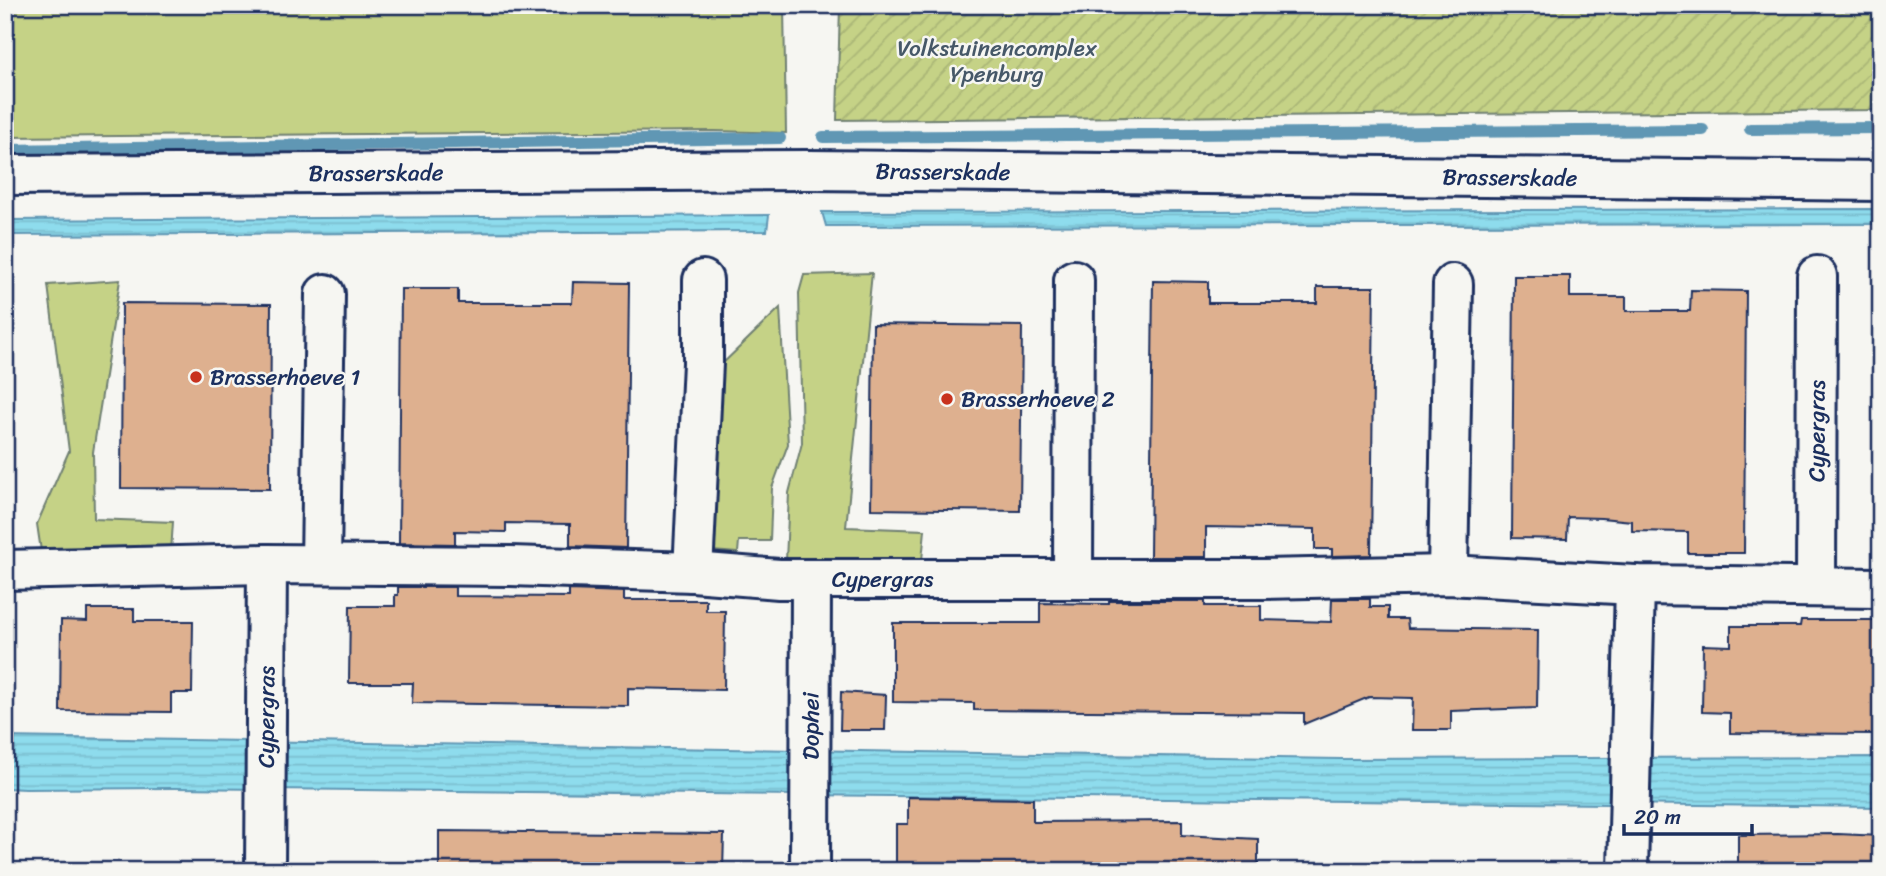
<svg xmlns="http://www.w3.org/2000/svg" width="1886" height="876" font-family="Sriracha,sans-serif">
<defs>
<pattern id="garden-furrows" width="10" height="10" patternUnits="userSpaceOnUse" patternTransform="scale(1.75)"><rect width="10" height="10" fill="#c5d286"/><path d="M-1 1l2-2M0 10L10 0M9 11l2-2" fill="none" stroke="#a9b576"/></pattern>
<pattern id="water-rules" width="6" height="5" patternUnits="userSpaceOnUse" patternTransform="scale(1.75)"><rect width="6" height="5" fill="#8edced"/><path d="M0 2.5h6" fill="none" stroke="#7abdce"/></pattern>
</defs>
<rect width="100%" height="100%" fill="#f6f6f2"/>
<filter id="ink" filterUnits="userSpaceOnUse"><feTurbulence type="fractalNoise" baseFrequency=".0143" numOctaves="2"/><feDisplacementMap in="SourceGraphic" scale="14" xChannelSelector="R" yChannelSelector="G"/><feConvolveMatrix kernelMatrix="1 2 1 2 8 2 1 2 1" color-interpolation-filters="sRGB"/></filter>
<g filter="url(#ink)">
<g fill="#c5d286" stroke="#708072" stroke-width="2">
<path d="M5 5H784L786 133 714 131 5 137Z"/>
<path d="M872 273 846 527 925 530 922 560 786 561 789 493 802 443 799 293 804 275Z"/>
<path d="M120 280 93 452 94 519 173 522 171 552 41 551 37 524 69 451 48 285Z"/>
<path d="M780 308 788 444 772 488 770 541H739L738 553 712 551 716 370Z"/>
</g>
<path fill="url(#garden-furrows)" stroke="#708072" stroke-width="2" d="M840 5H1881V110L837 120Z"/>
<g fill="url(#water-rules)" stroke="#6097b4" stroke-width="2">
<path d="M1881 209V224L826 226 822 212Z"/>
<path d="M769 215 767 231 5 235V220Z"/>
<path d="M5 737 1341 759 1881 757V807L173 788 26 789 5 788Z"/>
</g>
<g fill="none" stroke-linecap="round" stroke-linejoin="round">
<g stroke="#6097b4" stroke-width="12">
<path d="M1750 129 1881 128"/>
<path d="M823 137 1703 130"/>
<path d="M5 150 780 138"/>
</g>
</g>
<g fill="#deb08f" stroke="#1b2f5e" stroke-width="2">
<path d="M1514 276H1570V297H1626V311H1690L1691 290 1746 291 1744 553H1688V532L1632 531V521L1601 518 1568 517 1567 539 1512 538Z"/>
<path d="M1153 281 1208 282V303H1317V287H1374L1371 555 1332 556V549H1315V529L1206 527V557H1150Z"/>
<path d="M573 282 629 283 626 548 570 546V524L506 523V532L455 531V544L399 543 401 289H458V303H572Z"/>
<path d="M122 303 271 304 270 489 121 488Z"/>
<path d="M873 324 1022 326 1020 511 871 509Z"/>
<path d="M398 587H455V596L569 597V590L624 592V600H706V611H725L724 690 628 688V706L412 703 413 683H349L350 606H395V595H398Z"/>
<path d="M1332 599H1370V607H1388V619H1407L1408 628 1538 630 1537 708 1451 711V730H1412L1413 698 1369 697 1304 724V713L974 710V703L893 702V623H1040V603L1109 604V601H1205V606H1261V620L1331 622Z"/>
<path d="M87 609H134V621H193L192 693H171V712L60 711 61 620 87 621Z"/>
<path d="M1801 620H1881V734L1730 733V713L1702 712 1703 645 1731 646V626H1800Z"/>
<path d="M841 692 886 695 885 730H840Z"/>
<path d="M908 797 1033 799V822L1182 821V835L1258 839V871H896V824H908Z"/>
<path d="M439 831 724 834 723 871H439Z"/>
<path d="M1838 834 1881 836V871H1738V835Z"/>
</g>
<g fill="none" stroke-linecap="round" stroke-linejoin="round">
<defs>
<g id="street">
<path id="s1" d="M5 175 809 170 1881 181"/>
<path d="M321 564 325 294"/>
<path id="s2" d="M5 570 267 564 511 566 693 572 779 579H1263L1448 575 1635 585 1881 588"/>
<path d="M693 572 703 363V280"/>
<path d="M1448 575 1453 284"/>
<path d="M1073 579 1074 280"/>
<path id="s3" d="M1816 587 1817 276"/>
<path id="s4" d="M265 871 267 564"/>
<path id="s5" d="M810 871 811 579"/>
<path d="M1628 871 1635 585"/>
</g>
</defs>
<use href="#street" stroke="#1b2f5e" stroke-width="44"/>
<use href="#street" stroke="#f6f6f2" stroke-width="38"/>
</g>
</g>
<g fill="#c8321e" stroke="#f6f6f2" stroke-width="2.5">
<circle cx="196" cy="377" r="7"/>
<circle cx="947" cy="399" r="7"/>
</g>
<g text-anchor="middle" stroke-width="5" stroke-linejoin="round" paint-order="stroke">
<g font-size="23" fill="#465868" stroke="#f6f6f2">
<text x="997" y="56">Volkstuinencomplex<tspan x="997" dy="26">Ypenburg</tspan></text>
</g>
<g font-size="23" fill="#1b2f5e" stroke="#f6f6f2">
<text dy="8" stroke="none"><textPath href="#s1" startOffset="938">Brasserskade</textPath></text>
<text dy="8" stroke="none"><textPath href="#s1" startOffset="371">Brasserskade</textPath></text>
<text dy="8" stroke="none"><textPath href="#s1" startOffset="1505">Brasserskade</textPath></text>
<text dy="8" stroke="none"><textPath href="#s3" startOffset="156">Cypergras</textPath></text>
<text dy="8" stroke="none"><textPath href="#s2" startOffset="878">Cypergras</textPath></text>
<text dy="8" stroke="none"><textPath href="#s4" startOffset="154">Cypergras</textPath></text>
<text dy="8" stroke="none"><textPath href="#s5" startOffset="145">Dophei</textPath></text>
</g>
<g font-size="23" fill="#1b2f5e" stroke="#f6f6f2" text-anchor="start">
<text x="210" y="385">Brasserhoeve 1</text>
<text x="961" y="407">Brasserhoeve 2</text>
</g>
</g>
<rect width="1886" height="876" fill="none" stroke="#f6f6f2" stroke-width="28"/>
<rect x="14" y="14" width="1858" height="848" fill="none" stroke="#1b2f5e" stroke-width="2.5" filter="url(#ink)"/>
<path d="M1624 824v10h128v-10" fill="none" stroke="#1b2f5e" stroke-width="3.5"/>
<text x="1634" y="824" font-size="21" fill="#1b2f5e" stroke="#f6f6f2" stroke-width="5" paint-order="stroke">20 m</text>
</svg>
